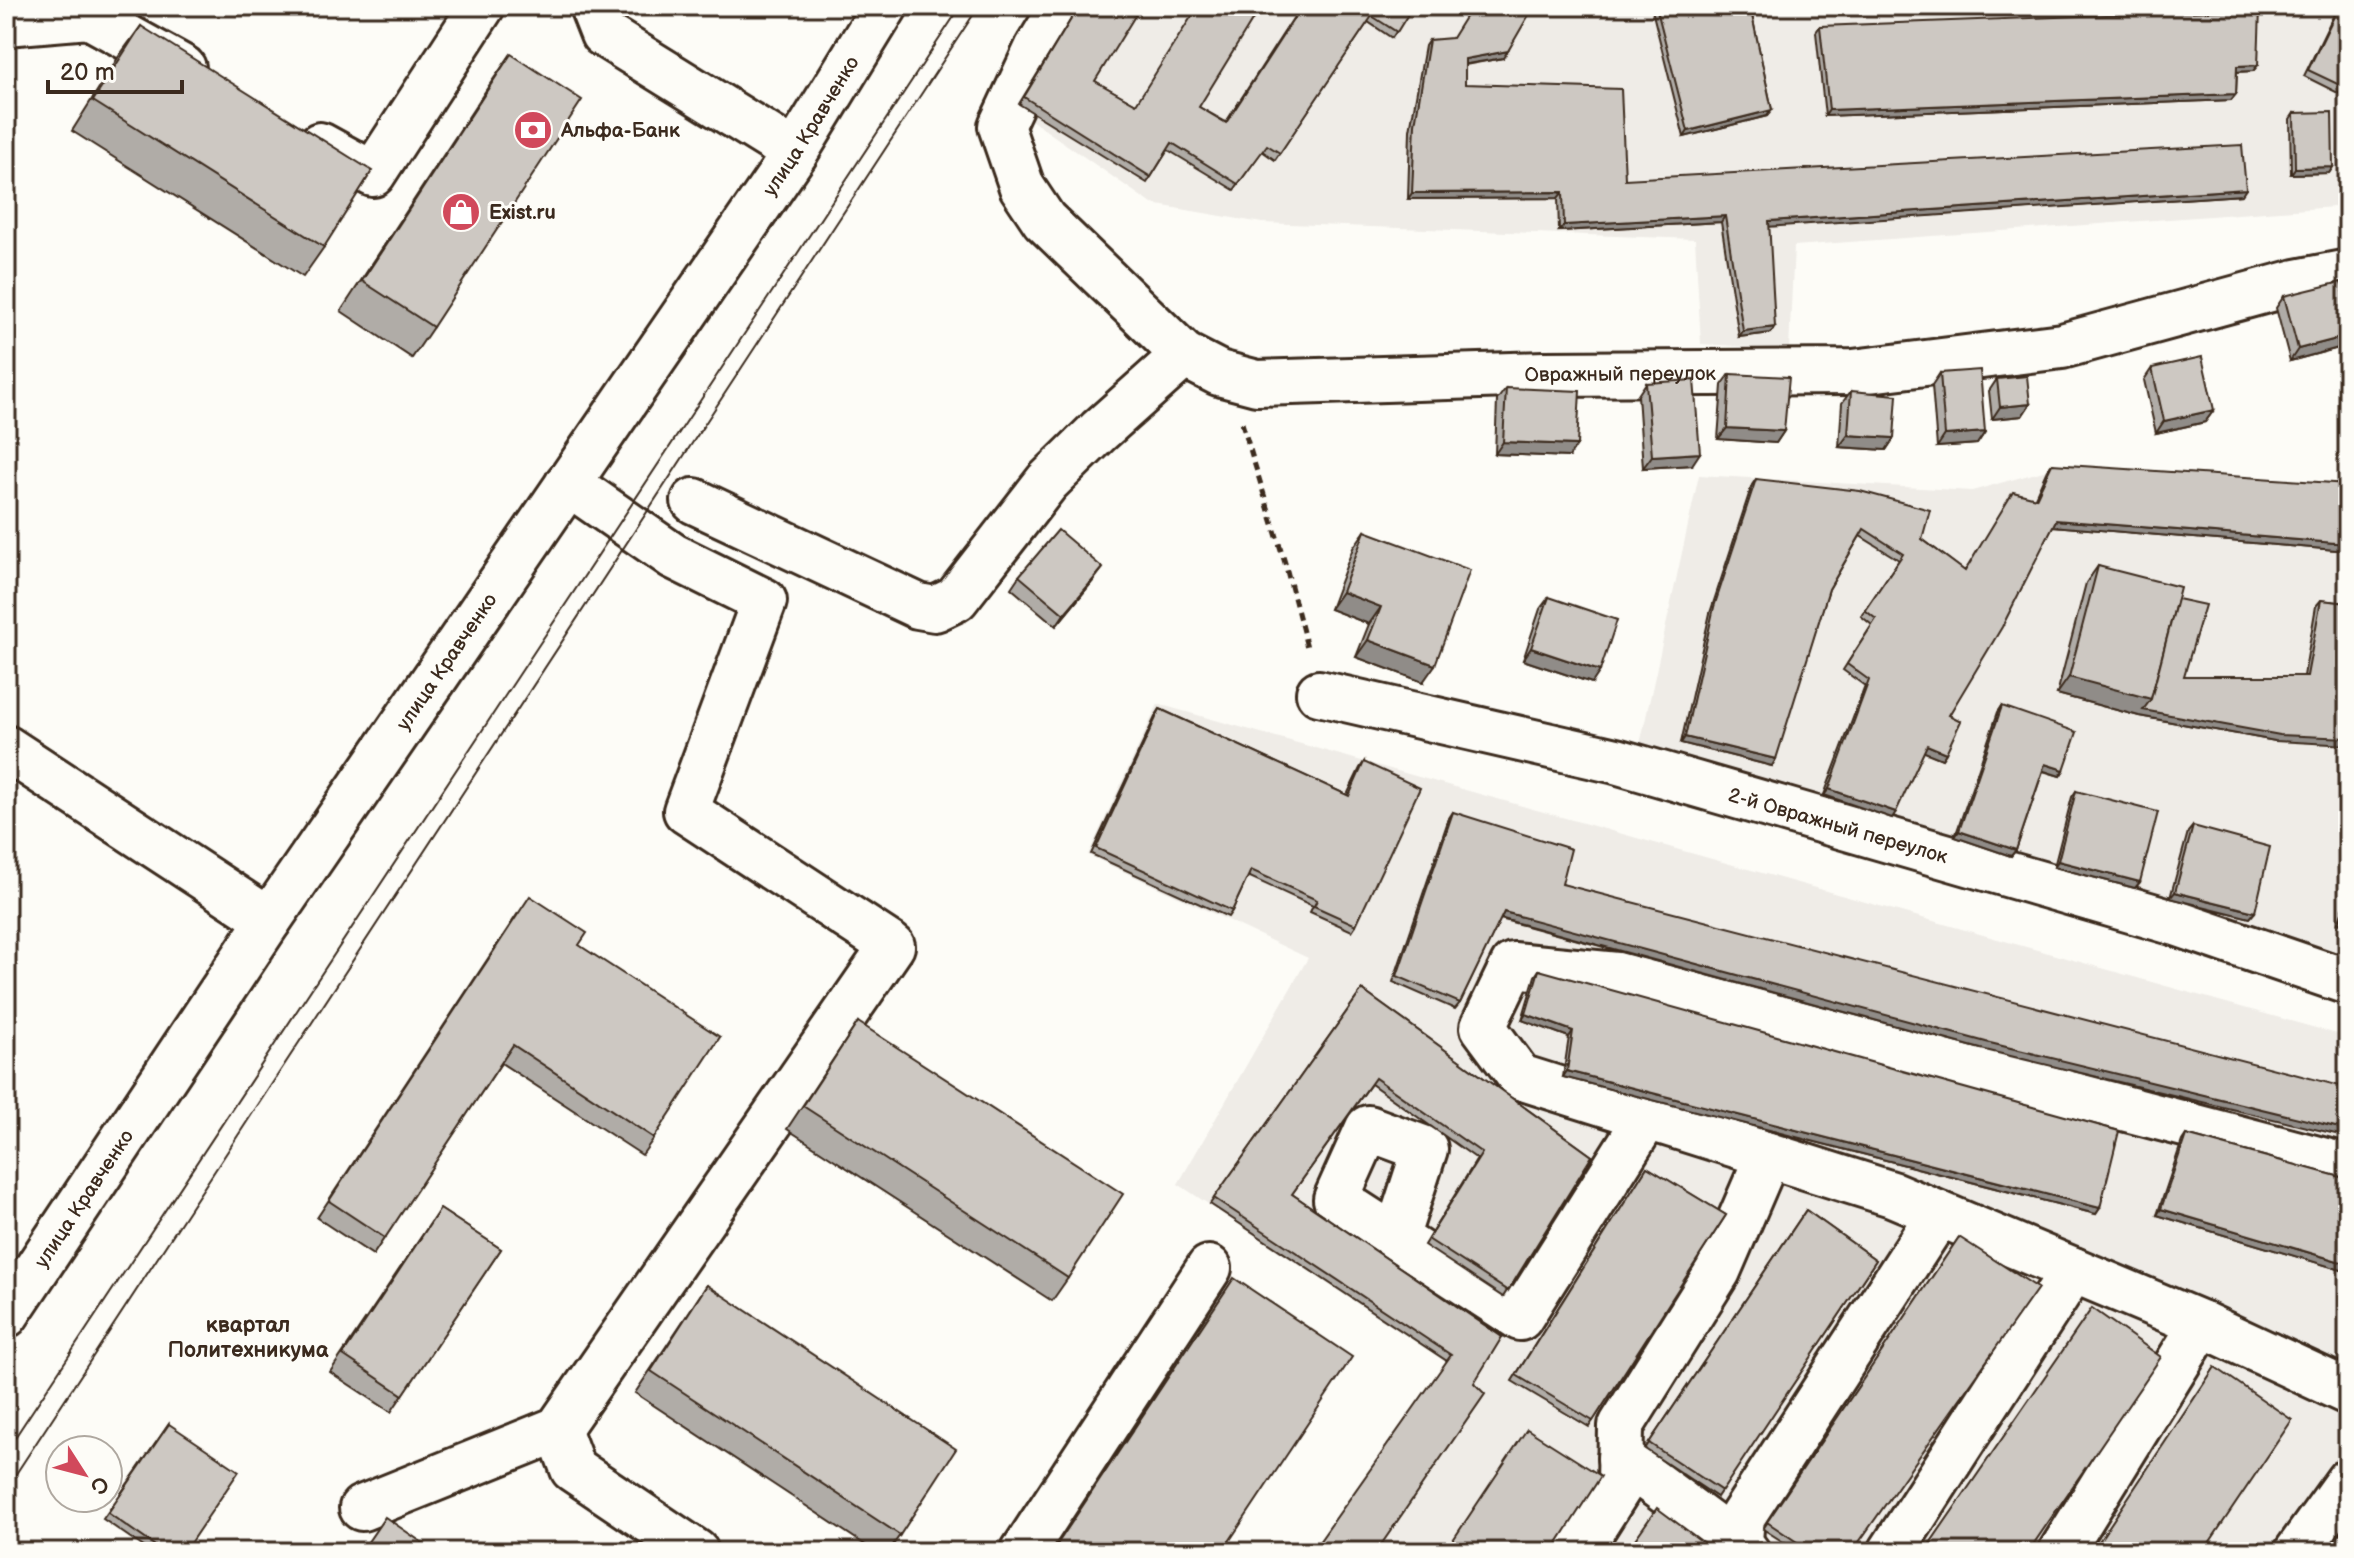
<svg xmlns="http://www.w3.org/2000/svg" width="2354" height="1558" font-family="'Balsamiq Sans',sans-serif">
<rect width="100%" height="100%" fill="#fdfcf7"/>
<filter id="ink" filterUnits="userSpaceOnUse"><feTurbulence type="fractalNoise" baseFrequency=".0125" numOctaves="2"/><feDisplacementMap in="SourceGraphic" scale="16" xChannelSelector="R" yChannelSelector="G"/><feConvolveMatrix kernelMatrix="1 2 1 2 8 2 1 2 1" color-interpolation-filters="sRGB"/></filter>
<g filter="url(#ink)">
<g fill="#efece7">
<path d="M1080 6H2348V206L1794 246 1789 349 1701 344 1695 239 1262 223 1152 204 1018 111Z"/>
<path d="M2047 470 2348 490V954L1639 749 1699 475 1972 491Z"/>
<path d="M1158 704 2348 1037V1552H1312L1447 1361 1178 1184 1308 958 1088 855Z"/>
</g>
<g fill="none" stroke-linecap="round" stroke-linejoin="round">
<defs>
<g id="minor">
<path d="M592 6 603 34 795 153"/>
<path id="s1" d="M1063 6 1037 49 1001 126 1022 187 1044 220 1184 355 1219 373 1257 383 1544 374 1853 372 2062 346 2296 282 2348 272"/>
<path d="M6 23 89 16 183 68"/>
<path d="M320 145 373 174 482 6"/>
<path d="M694 501 918 606 935 609 956 599 1047 482 1099 431 1184 355"/>
<path id="s2" d="M1319 693 1616 761 2176 923 2348 982"/>
<path d="M6 748 269 920"/>
<path d="M2348 1167 1617 975 1513 965 1483 1027 1520 1077 1892 1194 2202 1324 2348 1392"/>
<path d="M1396 1238 1425 1149 1368 1128 1336 1199 1520 1318 1647 1117"/>
<path d="M558 1429 573 1469 696 1552"/>
<path d="M1620 1458 1747 1552"/>
<path d="M362 1508 558 1429 892 946 686 811 764 601 673 556 568 483"/>
<path d="M1023 1552 1209 1268"/>
<path d="M1578 1552 1620 1486 1621 1426 1718 1271 1768 1155"/>
<path d="M1739 1552 1742 1517 1939 1214"/>
<path d="M1891 1552 2073 1270"/>
<path d="M2061 1552 2202 1324"/>
<path d="M2297 1552 2348 1481"/>
</g>
<g id="major">
<path id="s3" d="M6 1315 269 920 795 153 885 6"/>
</g>
</defs>
<use href="#minor" stroke="#3b2a1e" stroke-width="50"/>
<use href="#major" stroke="#3b2a1e" stroke-width="50"/>
<path stroke="#3b2a1e" stroke-width="5" stroke-dasharray="8 6" stroke-linecap="butt" d="M1242 423 1285 563 1308 651"/>
<use href="#minor" stroke="#fdfcf7" stroke-width="44"/>
<use href="#major" stroke="#fdfcf7" stroke-width="44"/>
<g stroke="#3b2a1e" stroke-width="2">
<path d="M6 1451 961 6"/>
<path d="M6 1489 979 6"/>
</g>
</g>
<g fill="#b0aca7" stroke="#3b2a1e" stroke-width="2">
<path d="M1079 6 1095 81 1136 104 1199 107 1226 122 1301 6H1413L1392 38 1368 22 1275 160 1262 151 1234 190 1168 150 1147 183 1019 104Z"/>
<path d="M1651 6H1750L1772 110 1767 116 1684 137Z"/>
<path d="M2338 6H2348V90L2344 96 2304 76Z"/>
<path d="M141 26 324 247 303 277 72 131 119 56Z"/>
<path d="M1820 26 2258 65 2253 71 2237 72 2236 94 2231 100 1825 116 1816 32Z"/>
<path d="M1429 40 1503 58 1465 65V84L1625 179 2242 195 1769 226 1771 333 1739 337 1721 222 1559 231 1558 198 1408 199 1410 130 1425 46Z"/>
<path d="M511 54 433 327 412 358 341 311 490 84Z"/>
<path d="M2294 113 2333 167 2329 173 2291 174 2290 119Z"/>
<path d="M2284 296 2346 346 2290 361 2276 308Z"/>
<path d="M2152 368 2214 410 2205 422 2156 433 2144 380Z"/>
<path d="M1940 373 1985 432 1977 444 1937 447 1932 385Z"/>
<path d="M1730 374 1784 431 1776 443 1718 439 1722 385Z"/>
<path d="M1997 379 2030 404 2022 416 1992 419 1989 391Z"/>
<path d="M1646 383 1692 465 1643 468 1638 395Z"/>
<path d="M1506 388 1569 457 1495 454 1497 400Z"/>
<path d="M1851 391 1894 438 1886 450 1839 447 1842 403Z"/>
<path d="M2052 464 2348 551 2053 526 1949 715 1946 753 1942 759 1924 751 1892 818 1824 795 1865 686 1843 670 1872 625 1861 616 1899 560 1860 536 1829 589 1772 766 1681 743 1710 613 1752 485 1756 479 1922 539 1964 571 2035 497 2047 470Z"/>
<path d="M1365 531 1423 682 1356 657 1369 624 1330 609 1353 548Z"/>
<path d="M2098 566 2177 599 2184 676H2304L2316 606 2321 600 2348 603 2275 741 2139 716 2057 694 2086 583Z"/>
<path d="M1019 576 1094 580 1056 626 1011 588Z"/>
<path d="M1549 597 1592 683 1523 660 1540 609Z"/>
<path d="M2002 706 2064 770 2060 776 2043 771 2016 850 2011 856 1955 837 1998 712Z"/>
<path d="M1160 709 1347 795 1360 768 1364 762 1356 925 1352 931 1310 912 1313 906 1248 876 1232 911 1228 917 1091 854 1156 715Z"/>
<path d="M2076 791 2140 882 2135 888 2054 867 2072 797Z"/>
<path d="M1453 812 1562 884 1981 1049 1500 919 1460 1003 1455 1009 1393 982 1449 818Z"/>
<path d="M2193 826 2255 912 2250 918 2170 898 2188 832Z"/>
<path d="M2348 894V926L2338 923Z"/>
<path d="M518 913 579 945 654 1138 642 1155 501 1063 373 1255 317 1218Z"/>
<path d="M1539 970 2100 1208 2096 1214 1563 1077 1569 1037 1522 1020 1535 976Z"/>
<path d="M1362 990 1592 1156 1503 1297 1424 1245 1477 1159 1371 1084 1292 1194 1502 1337 1447 1361 1210 1204Z"/>
<path d="M858 1022 1068 1278 1052 1301 787 1129Z"/>
<path d="M2186 1135 2348 1179V1272L2157 1215 2182 1141Z"/>
<path d="M1647 1167 1726 1215 1589 1427 1512 1381Z"/>
<path d="M440 1209 501 1249 391 1412 330 1372Z"/>
<path d="M1806 1210 1876 1260 1717 1497 1645 1449Z"/>
<path d="M1959 1237 1852 1552H1799L1763 1529Z"/>
<path d="M707 1285 900 1535 888 1552H876L635 1393Z"/>
<path d="M169 1424 184 1552H151L103 1519Z"/>
</g>
<g fill="#908c88" stroke="#3b2a1e" stroke-width="2">
<path d="M1508 51 1503 58 1461 65 1465 59Z"/>
<path d="M2258 65 2253 71 2233 72 2237 66Z"/>
<path d="M2236 94 2231 100 1825 116 1829 110Z"/>
<path d="M1772 110 1767 116 1684 137 1688 131Z"/>
<path d="M2333 167 2329 173 2291 174 2295 168Z"/>
<path d="M2246 189 2242 195 1765 227 1769 221Z"/>
<path d="M1563 192 1558 198 1408 199 1412 193Z"/>
<path d="M1725 216 1721 222 1559 231 1564 225Z"/>
<path d="M1775 327 1771 333 1739 337 1743 331Z"/>
<path d="M2348 336V344L2346 346 2290 361 2298 349Z"/>
<path d="M2030 404 2022 416 1992 419 2000 407Z"/>
<path d="M2214 410 2205 422 2156 433 2164 421Z"/>
<path d="M1727 428 1784 431 1776 443 1718 439Z"/>
<path d="M1985 432 1977 444 1937 447 1945 435Z"/>
<path d="M1848 435 1894 438 1886 450 1839 447Z"/>
<path d="M1503 442 1577 445 1569 457 1495 454Z"/>
<path d="M1700 453 1692 465 1643 468 1652 456Z"/>
<path d="M2056 520 2348 544V551L2052 526Z"/>
<path d="M1103 568 1094 580 1056 626 1064 614Z"/>
<path d="M1342 592 1381 607 1369 624 1330 609Z"/>
<path d="M1368 640 1435 665 1423 682 1356 657Z"/>
<path d="M1531 648 1600 671 1592 683 1523 660Z"/>
<path d="M2069 677 2348 738V745L2275 741 2139 716 2057 694Z"/>
<path d="M1685 737 1776 759 1772 766 1681 743Z"/>
<path d="M1927 745 1946 753 1942 759 1922 751Z"/>
<path d="M2045 764 2064 770 2060 776 2041 770Z"/>
<path d="M1829 789 1896 812 1892 818 1824 795Z"/>
<path d="M1959 831 2016 850 2011 856 1955 837Z"/>
<path d="M2058 861 2140 882 2135 888 2054 867Z"/>
<path d="M2175 892 2255 912 2250 918 2170 898Z"/>
<path d="M1504 912 2348 1130V1137L1981 1049 1499 918Z"/>
<path d="M2342 917 2348 919V926L2338 923Z"/>
<path d="M1526 1014 1573 1031 1569 1037 1522 1020Z"/>
<path d="M1567 1071 2100 1208 2096 1214 1563 1077Z"/>
<path d="M2161 1209 2348 1264V1272L2157 1215Z"/>
</g>
<g fill="#cdc8c2" stroke="#3b2a1e" stroke-width="2">
<path d="M1079 6H1141L1095 81 1136 104 1198 6H1261L1199 107 1226 123 1302 6H1413L1397 32 1372 16 1280 153 1267 145 1238 184 1172 143 1151 177 1024 97Z"/>
<path d="M1472 6H1534L1508 51 1465 59V84L1621 89 1625 179 2242 145 2246 189 1769 221 1775 327 1743 331 1725 216 1564 225 1563 192 1412 193 1415 124 1429 40 1452 38Z"/>
<path d="M1656 6H1750L1772 110 1688 131Z"/>
<path d="M2339 6H2348V89L2308 70Z"/>
<path d="M2260 9 2258 65 2237 66 2236 94 1829 110 1820 26Z"/>
<path d="M141 26 372 171 324 247 93 101Z"/>
<path d="M511 54 582 100 433 327 362 281Z"/>
<path d="M2332 112 2333 167 2295 168 2294 113Z"/>
<path d="M2341 282 2348 309V336L2298 349 2284 296Z"/>
<path d="M2202 357 2214 410 2164 421 2152 368Z"/>
<path d="M1980 370 1985 432 1945 435 1940 373Z"/>
<path d="M1730 374 1789 377 1784 431 1727 428Z"/>
<path d="M2027 376 2030 404 2000 407 1997 379Z"/>
<path d="M1694 380 1700 453 1652 456 1646 383Z"/>
<path d="M1506 388 1580 391 1577 445 1503 442Z"/>
<path d="M1851 391 1897 395 1894 438 1848 435Z"/>
<path d="M2052 464 2348 484V544L2056 520 2002 627 1949 715 1961 721 1946 753 1927 745 1896 812 1829 789 1869 680 1847 664 1876 619 1865 610 1903 554 1864 529 1829 589 1776 759 1685 737 1714 607 1756 479 1860 491 1930 510 1922 539 1965 571 2013 492 2036 498Z"/>
<path d="M1058 530 1103 568 1064 614 1019 576Z"/>
<path d="M1365 531 1470 570 1435 665 1368 640 1381 607 1342 592Z"/>
<path d="M2098 566 2180 587 2151 699 2069 677Z"/>
<path d="M1549 597 1617 620 1600 671 1531 648Z"/>
<path d="M2177 599 2205 605 2184 676H2307L2321 600 2348 603V738L2280 735 2143 710 2151 699Z"/>
<path d="M2002 706 2077 732 2064 770 2045 764 2016 850 1959 831Z"/>
<path d="M1160 709 1349 796 1364 762 1420 788 1356 925 1314 906 1317 900 1251 870 1232 911 1096 848Z"/>
<path d="M2076 791 2158 812 2140 882 2058 861Z"/>
<path d="M1453 812 1571 849 1562 884 2348 1088V1130L1986 1042 1504 912 1460 1003 1397 976Z"/>
<path d="M2193 826 2270 847 2255 912 2175 892Z"/>
<path d="M530 896 587 933 579 945 720 1037 654 1138 513 1045 385 1238 329 1201Z"/>
<path d="M2348 901V919L2342 917Z"/>
<path d="M1539 970 2119 1131 2100 1208 1567 1071 1573 1031 1526 1014Z"/>
<path d="M1362 990 1592 1156 1508 1291 1428 1239 1482 1153 1375 1078 1292 1194 1502 1337 1474 1383 1485 1394 1376 1552H1312L1451 1355 1214 1198Z"/>
<path d="M858 1022 1123 1194 1068 1278 803 1106Z"/>
<path d="M2186 1135 2348 1179V1264L2161 1209Z"/>
<path d="M1647 1167 1726 1215 1593 1421 1516 1375Z"/>
<path d="M440 1209 501 1249 403 1395 343 1355Z"/>
<path d="M1806 1210 1876 1260 1722 1491 1649 1443Z"/>
<path d="M1959 1237 2038 1288 1852 1552H1812L1767 1522Z"/>
<path d="M1234 1278 1352 1357 1222 1552H1052Z"/>
<path d="M707 1285 956 1449 900 1535 651 1371Z"/>
<path d="M2092 1308 2161 1357 2028 1552H1924Z"/>
<path d="M2215 1367 2292 1420 2203 1552H2092Z"/>
<path d="M169 1424 239 1471 184 1552H164L108 1513Z"/>
<path d="M1527 1429 1601 1476 1552 1552H1445Z"/>
<path d="M1657 1508 1716 1552H1626Z"/>
<path d="M385 1517 436 1552H361Z"/>
<path d="M2348 1543V1552H2341Z"/>
</g>
</g>
<defs>
<symbol id="bank-disc" viewBox="-11 -11 22 22"><circle r="9.5" fill="#d1495b" stroke="#fdfcf7"/><path d="M-6-4H6V4H-6ZM0-2.3a2.3 2.3 0 1 0 0 4.6a2.3 2.3 0 1 0 0-4.6Z" fill="#fff"/></symbol>
<symbol id="shop-disc" viewBox="-11 -11 22 22"><circle r="9.5" fill="#d1495b" stroke="#fdfcf7"/><path d="M-5-2.5h2.3a2.7 3.5 0 0 1 5.4 0H5L5.5 6h-11ZM-1.5-2.5h3a1.5 2.3 0 0 0-3 0Z" fill="#fff"/></symbol>
</defs>
<g fill-rule="evenodd">
<use href="#bank-disc" x="511" y="108" width="44" height="44"/>
<use href="#shop-disc" x="439" y="190" width="44" height="44"/>
</g>
<g text-anchor="middle" stroke-width="6" stroke-linejoin="round" paint-order="stroke">
<g font-size="20" fill="#3b2a1e" stroke="#fdfcf7">
<text dy="7" stroke="none"><textPath href="#s3" startOffset="1436">улица Кравченко</textPath></text>
<text dy="7" stroke="none"><textPath href="#s1" startOffset="876">Овражный переулок</textPath></text>
<text dy="7" stroke="none"><textPath href="#s3" startOffset="788">улица Кравченко</textPath></text>
<text dy="7" stroke="none"><textPath href="#s2" startOffset="536">2-й Овражный переулок</textPath></text>
<text dy="7" stroke="none"><textPath href="#s3" startOffset="140">улица Кравченко</textPath></text>
</g>
<g font-size="20" font-weight="bold" fill="#3b2a1e" stroke="#fdfcf7" text-anchor="start">
<text x="561" y="137">Альфа-Банк</text>
<text x="489" y="219">Exist.ru</text>
</g>
<g font-size="22" font-weight="bold" fill="#3b2a1e" stroke="#fdfcf7">
<text x="248" y="1332">квартал<tspan x="248" dy="25">Политехникума</tspan></text>
</g>
</g>
<rect width="2354" height="1558" fill="none" stroke="#fdfcf7" stroke-width="32"/>
<rect x="16" y="16" width="2322" height="1526" fill="none" stroke="#3b2a1e" stroke-width="3" filter="url(#ink)"/>
<g transform="translate(84 1474) rotate(126)"><circle r="38" fill="#fdfcf7" stroke="#afa8a0" stroke-width="2"/>
<path d="M0-6L14 30L0 20L-14 30Z" fill="#d1495b"/>
<text y="-12" font-size="22" font-weight="bold" text-anchor="middle" fill="#3b2a1e">С</text>
</g>
<path d="M48 80v12h134v-12" fill="none" stroke="#3b2a1e" stroke-width="4"/>
<text x="60" y="80" font-size="24" fill="#3b2a1e" stroke="#fdfcf7" stroke-width="6" paint-order="stroke">20 m</text>
</svg>
